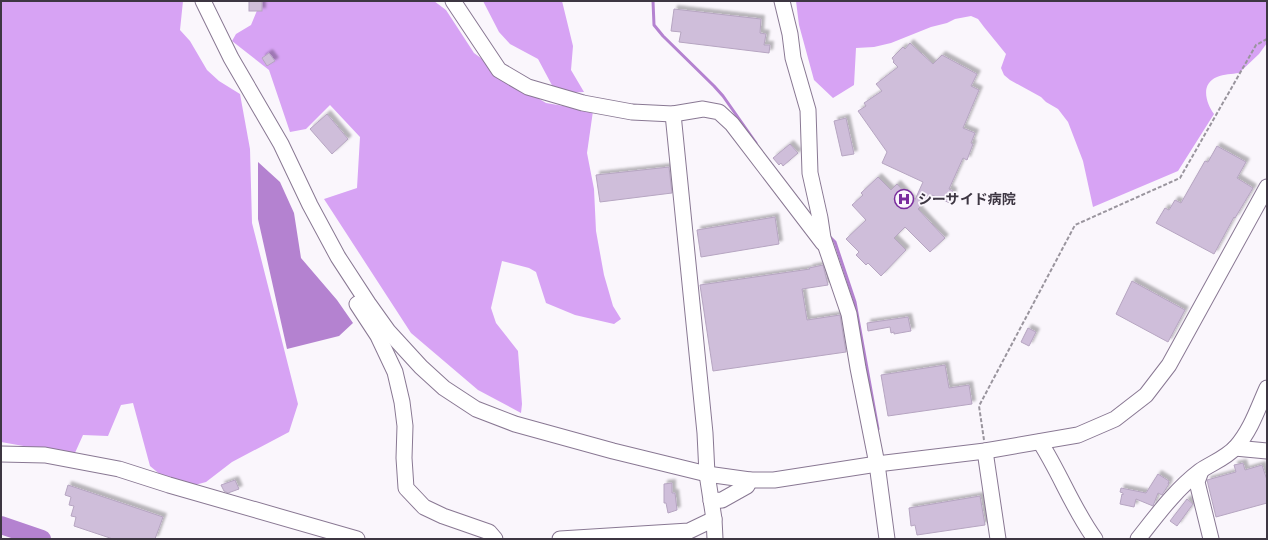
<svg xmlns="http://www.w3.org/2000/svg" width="1268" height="540" font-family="Montserrat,'Noto Sans JP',sans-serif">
<defs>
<filter id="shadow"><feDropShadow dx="3.5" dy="-3.5" stdDeviation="1" flood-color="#0004"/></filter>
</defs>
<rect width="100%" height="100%" fill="#faf6fc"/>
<g fill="#d7a3f4">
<path d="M1 1H183L180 30 190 41 207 70 219 81 240 94 250 149 252 223 298 404 289 432 232 462 206 482 191 486 162 476 150 466 133 403 121 405 108 436 83 435 74 455 1 442Z"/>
<path d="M261 1H434L446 10 474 53 526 91 546 103 593 111 587 153 594 189 596 231 604 275 613 306 621 319 614 324 575 315 546 303 536 272 529 268 502 261 491 308 496 323 518 351 522 404 521 413 478 390 411 333 324 199 357 188 360 137 330 105 306 129 290 132 269 70 232 41 236 34 251 25Z"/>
<path d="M483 1H562L573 46 571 70 584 92 560 93 554 89 538 59 510 44 499 32Z"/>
<path d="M796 1H1267V43L1259 54 1239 73C1232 74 1224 74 1217 77 1200 84 1206 103 1214 114L1178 171 1093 207 1083 161 1068 122 1058 109 1046 102 1041 97 1010 80 1004 75 1001 68 1006 54 984 27 978 19 971 16 955 19 947 23 931 27 891 43 874 47 856 48 854 85 833 98 814 80 799 25Z"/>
</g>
<path fill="#b482d0" d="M258 162 280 182 294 213 301 258 337 300 353 323 339 336 287 349 258 219Z"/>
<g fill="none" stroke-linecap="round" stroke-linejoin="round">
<g stroke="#b482d0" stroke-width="3">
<path d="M653 1 654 25 663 36 714 86 723 96 756 143"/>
<path d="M828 235 835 242 855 302 878 429"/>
</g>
<path stroke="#b482d0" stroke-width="18" d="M1 525 42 539"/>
</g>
<g fill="#cfbeda" stroke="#b6a5c1" filter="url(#shadow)">
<rect x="249" y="1" width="13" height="10"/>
<path d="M674 9 761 19 760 33 766 34 764 45H770L769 53 679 42 681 32 671 31Z"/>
<path d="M910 43 933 64 942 55 977 74 971 86 979 90 963 128 975 133 971 143 973 144 967 160 963 158 949 189 953 191 952 204 932 195 918 209 945 238 930 252 905 227 894 238 906 250 881 276 868 263 866 265 856 255 859 252 846 239 866 220 852 205 863 195 861 193 878 177 891 190 897 184 914 202 923 182 882 163 887 152 858 111 866 106 864 103 882 91 876 84 898 67 893 62 894 61 892 58 903 47 905 49Z"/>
<path d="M269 53 275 61 267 66 262 58Z"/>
<path d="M327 114 348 139 332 154 310 129Z"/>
<path d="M846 118 854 154 842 156 834 121Z"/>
<path d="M790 144 798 153 783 166 781 163 779 165 773 158Z"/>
<path d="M1217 146 1246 162 1237 178 1253 188 1235 218 1234 217 1214 254 1156 223 1165 208 1169 210 1175 200 1181 203 1205 161 1208 162Z"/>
<path d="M669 167 672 193 600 202 596 175Z"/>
<path d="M775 217 779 244 701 257 697 230Z"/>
<path d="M823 265 828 285 802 289 807 320 840 315 846 352 713 371 700 285 810 269 809 268Z"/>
<path d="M1132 281 1185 310 1168 342 1116 314Z"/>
<path d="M908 317 911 331 894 334V332L891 333 890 327 868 331 867 323Z"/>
<path d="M1028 328 1036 332 1029 346 1021 342Z"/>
<path d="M945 365 949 388 969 385 972 404 888 416 881 375Z"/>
<path d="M1243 463 1245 470 1262 465 1267 480V503L1216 517 1207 480 1236 472 1234 465Z"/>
<path d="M1158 474 1169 481 1168 484H1169L1162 495 1158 493 1153 506 1136 499 1134 507 1120 504 1122 494 1123 495V493L1120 492 1121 488 1146 493Z"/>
<path d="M235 480 239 489 228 493 224 491 221 485Z"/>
<path d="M672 483V493H675L677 510 668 513 666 503H664V484Z"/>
<path d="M68 485 163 517 155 539H113L74 526 76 517 71 516 74 506 69 505 71 497 65 495Z"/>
<path d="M980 496 985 525 917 535 915 525 911 526 909 508Z"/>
<path d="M1187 499 1193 504 1177 526 1170 521Z"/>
</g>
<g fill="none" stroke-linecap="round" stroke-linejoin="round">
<defs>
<g id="minor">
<path d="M203 1 231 58 281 144 310 205 338 257 368 303 388 331 421 367 444 388 476 409 515 424 613 451 707 474 750 480H774L877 464 985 451 1078 435 1115 419 1146 395 1169 365 1267 187"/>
<path d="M453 1 499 70 528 87 583 103 632 112 673 114 703 109 719 112 732 124 823 243"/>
<path d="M782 1 790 34 793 58 808 110 810 173 820 218 823 238 849 314 858 368 877 464 887 539"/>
<path d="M673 114 705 433 707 474 714 519 715 539"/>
<path d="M357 304 378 336 395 372 402 402 405 426 404 458 406 488 424 507 443 516 489 532 495 539"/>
<path d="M1040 442C1060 473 1073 509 1095 539"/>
<path d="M1235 448 1267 451"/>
<path d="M985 451 998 539"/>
<path d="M1 454 45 455 119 469 169 485 357 539"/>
<path d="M1201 471 1197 482 1211 539"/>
<path d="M711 501 722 500 747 486 750 480"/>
<path d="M560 539 689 531 714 519"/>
<path d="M1138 539C1157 515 1176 489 1200 471 1212 463 1226 458 1236 447 1251 430 1258 408 1267 388"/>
</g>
</defs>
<use href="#minor" stroke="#897893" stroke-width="17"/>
<path stroke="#9a959e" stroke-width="2" stroke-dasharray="4 2" stroke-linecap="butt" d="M984 440 979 406 1075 225 1180 178 1256 45 1267 39"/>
<use href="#minor" stroke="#fff" stroke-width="15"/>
</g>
<defs>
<symbol id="hospital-ring" viewBox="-11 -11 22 22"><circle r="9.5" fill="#faf6fc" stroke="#792c9d" stroke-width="1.5"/><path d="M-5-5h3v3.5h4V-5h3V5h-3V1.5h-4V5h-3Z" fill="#792c9d"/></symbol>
</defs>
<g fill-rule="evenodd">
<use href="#hospital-ring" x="893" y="188" width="22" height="22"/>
</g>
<g text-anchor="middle" stroke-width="3.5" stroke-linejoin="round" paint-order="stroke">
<g font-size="14" font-weight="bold" fill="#3d3642" stroke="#faf6fc" text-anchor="start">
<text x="918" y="204">シーサイド病院</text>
</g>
</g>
<rect width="1268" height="540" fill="none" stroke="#3d3642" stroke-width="4"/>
</svg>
